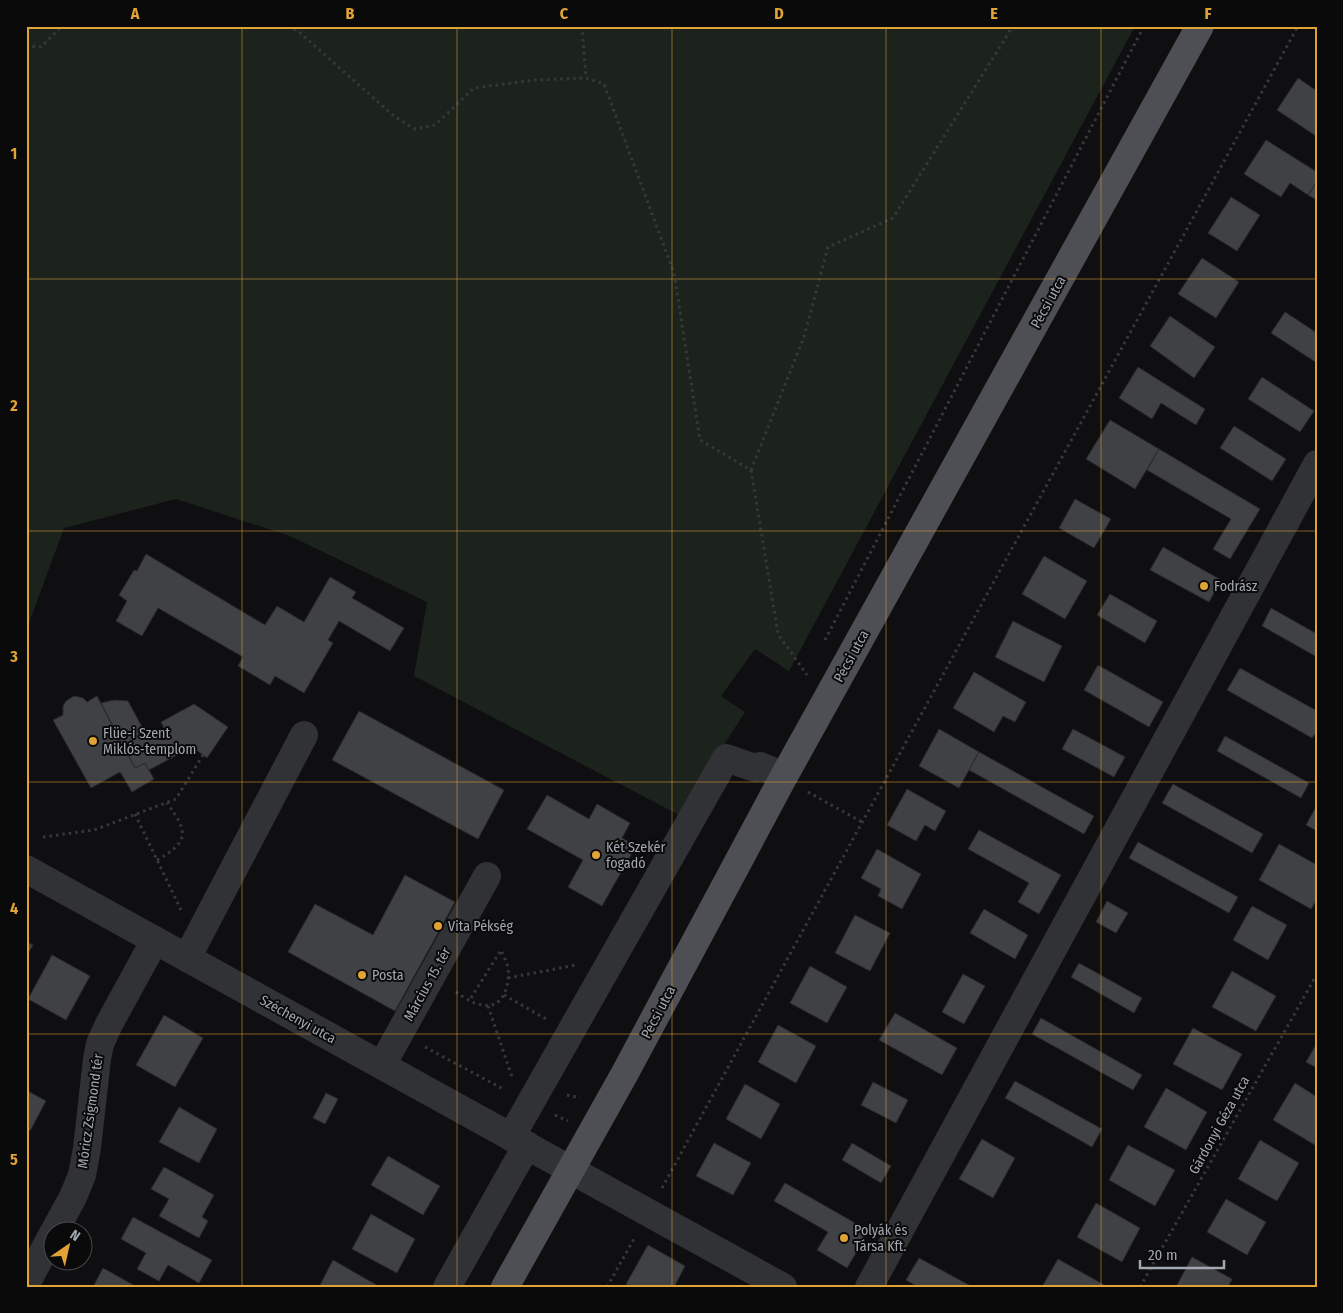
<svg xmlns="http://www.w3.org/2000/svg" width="1343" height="1313" font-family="'Fira Sans Condensed',sans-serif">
<rect width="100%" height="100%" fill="#0f0f11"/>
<path fill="#1c231d" d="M26 26H1135L789 671 755 649 721 696 745 712 679 815 414 676 427 602 290 536 176 499 64 528 26 631Z"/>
<g fill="#404145" stroke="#292a2c">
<path d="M1298 78 1317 91 1316 136 1277 110Z"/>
<path d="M1266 140 1317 172V182L1308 195 1290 183 1281 197 1244 174Z"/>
<path d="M1317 182V200L1308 195Z"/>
<path d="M1231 197 1260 215 1237 251 1208 233Z"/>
<path d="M1202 258 1239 282 1216 318 1178 294Z"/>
<path d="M1285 312 1317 333V363L1271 333Z"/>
<path d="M1170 316 1215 347 1194 378 1150 346Z"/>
<path d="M1138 367 1205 409 1196 425 1161 403 1152 419 1119 398Z"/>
<path d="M1262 377 1314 411 1300 432 1248 399Z"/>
<path d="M1110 420 1159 449 1135 489 1086 459Z"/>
<path d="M1234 426 1286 459 1272 481 1220 448Z"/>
<path d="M1159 449 1260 509 1230 559 1213 549 1231 519 1147 470Z"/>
<path d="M1075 499 1111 519 1094 548 1059 528Z"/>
<path d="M1163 547 1221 580 1209 602 1150 570Z"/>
<path d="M146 554 265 625 277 606 304 622 330 577 356 592 352 598 404 628 390 651 339 621 328 640 333 643 304 693 275 676 270 685 238 666 243 657 158 608 142 636 116 621 127 601 119 595 134 570 137 571Z"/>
<path d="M1044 556 1087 581 1065 619 1022 594Z"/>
<path d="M1110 594 1157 621 1145 643 1097 615Z"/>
<path d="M1271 608 1317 634V657L1262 626Z"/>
<path d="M1013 621 1062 646 1044 682 995 657Z"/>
<path d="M1098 665 1163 702 1149 727 1084 690Z"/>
<path d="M1240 668 1317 711V731L1312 738 1227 690Z"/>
<path d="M974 672 1026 702 1015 722 1003 716 994 732 953 708Z"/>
<path d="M74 696 83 698 87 702 97 696 135 768 145 763 154 779 132 792 120 772 91 788 53 720 63 715V706L66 701Z"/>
<path d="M114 700 128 701 148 738 165 730 161 722 194 704 228 727 207 758 192 747 149 770 145 763 135 768 101 703Z"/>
<path d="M359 711 504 790 478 839 332 760Z"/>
<path d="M939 729 979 752 959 788 919 766Z"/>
<path d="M1073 729 1125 757 1114 777 1062 749Z"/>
<path d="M1225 736 1309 783 1301 798 1217 751Z"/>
<path d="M979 752 1094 816 1084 834 969 770Z"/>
<path d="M1173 784 1263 834 1252 853 1162 803Z"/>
<path d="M907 789 946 811 935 831 925 825 916 841 887 825Z"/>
<path d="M547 795 589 819 597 804 630 823 622 838 636 846 602 906 568 887 583 860 527 829Z"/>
<path d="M1317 805V831L1306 825Z"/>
<path d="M979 830 1061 875 1039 914 1018 902 1029 883 968 849Z"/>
<path d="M1138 842 1238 897 1229 913 1129 858Z"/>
<path d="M1279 844 1317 865V899L1311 909 1259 880Z"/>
<path d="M877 849 921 874 902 909 878 896 881 889 861 878Z"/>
<path d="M405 875 455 902 395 1011 288 952 315 904 373 935Z"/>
<path d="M1107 901 1128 913 1116 933 1096 922Z"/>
<path d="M1252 906 1287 925 1268 960 1233 940Z"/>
<path d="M984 909 1028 935 1015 959 970 933Z"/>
<path d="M855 915 890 933 870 971 835 953Z"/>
<path d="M26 942 33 945 26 957Z"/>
<path d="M52 955 90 976 66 1020 28 999Z"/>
<path d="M1079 963 1142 998 1134 1013 1071 977Z"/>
<path d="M810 966 847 987 827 1023 790 1003Z"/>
<path d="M1232 971 1276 996 1256 1031 1212 1007Z"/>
<path d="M963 974 985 986 964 1024 942 1012Z"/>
<path d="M895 1013 957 1048 942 1075 879 1040Z"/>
<path d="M164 1015 203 1038 175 1087 136 1065Z"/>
<path d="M1041 1018 1142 1075 1133 1090 1032 1034Z"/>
<path d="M778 1025 816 1046 796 1083 758 1062Z"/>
<path d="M1193 1028 1242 1054 1222 1090 1173 1064Z"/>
<path d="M1317 1043V1068L1306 1062Z"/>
<path d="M1015 1081 1102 1129 1092 1147 1005 1098Z"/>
<path d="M873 1082 908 1100 896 1123 861 1105Z"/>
<path d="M1295 1083 1317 1097 1315 1145 1273 1120Z"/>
<path d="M745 1084 780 1104 761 1139 726 1119Z"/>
<path d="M1166 1088 1207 1112 1186 1150 1144 1127Z"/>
<path d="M26 1090 46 1101 30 1131 26 1129Z"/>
<path d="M326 1093 338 1099 325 1124 313 1118Z"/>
<path d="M179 1107 217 1129 199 1163 159 1142Z"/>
<path d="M982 1139 1015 1158 993 1198 959 1179Z"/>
<path d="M1260 1140 1299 1163 1277 1201 1238 1179Z"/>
<path d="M714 1143 751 1163 733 1195 696 1176Z"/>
<path d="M852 1143 891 1166 881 1183 842 1160Z"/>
<path d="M1128 1145 1175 1170 1155 1206 1109 1180Z"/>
<path d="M388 1156 440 1186 423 1215 371 1185Z"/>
<path d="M164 1167 214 1195 202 1217 208 1221 199 1238 159 1216 169 1199 151 1189Z"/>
<path d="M785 1183 869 1231 847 1268 817 1250 828 1232 774 1201Z"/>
<path d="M1226 1199 1266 1222 1247 1255 1207 1232Z"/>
<path d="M1096 1203 1140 1228 1122 1262 1077 1237Z"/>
<path d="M371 1214 415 1239 397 1273 352 1249Z"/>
<path d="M133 1217 212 1260 199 1283 168 1265 159 1281 137 1269 146 1253 121 1239Z"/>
<path d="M648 1245 685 1266 674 1287H631L626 1284Z"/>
<path d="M1192 1257 1232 1279 1228 1287H1176Z"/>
<path d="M919 1258 969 1285 968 1287H918L906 1280Z"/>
<path d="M1058 1259 1106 1286 1105 1287H1042Z"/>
<path d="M333 1260 380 1287H319Z"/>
<path d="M103 1268 137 1287H93Z"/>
</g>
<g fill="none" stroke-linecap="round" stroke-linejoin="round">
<g stroke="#37383c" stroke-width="3" stroke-dasharray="2.5 4" stroke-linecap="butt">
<path d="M288 26 298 31 395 117 415 129 435 125 474 88 535 80 586 78 604 84 674 273 700 440 751 470 804 337 828 247 893 218 1013 26"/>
<path d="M582 26 586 78"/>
<path d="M26 46 41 47 62 26"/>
<path d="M751 470 778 634 807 675"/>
<path d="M825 640 1144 26"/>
<path d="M808 792 862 822"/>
<path d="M135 814 181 910"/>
<path d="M26 828 29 829"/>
<path d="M43 837 94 830 176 799 203 755"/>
<path d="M157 860C190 842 188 831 167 803"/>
<path d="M508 978 576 965"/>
<path d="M456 992C471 1003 495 1016 505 992 508 985 509 976 508 968 507 962 503 956 501 950L469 1001"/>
<path d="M504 995 546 1019"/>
<path d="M488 1006 512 1077"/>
<path d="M425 1047 505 1090"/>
<path d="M567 1095 580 1098"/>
<path d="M555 1115 568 1121"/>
<path d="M662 1188 1298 26"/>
<path d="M607 1287 635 1237"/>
<path d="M1140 1287 1317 974"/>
</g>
<g stroke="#313235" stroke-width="28">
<path d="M26 869 783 1287"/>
<path d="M187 958 304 735"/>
<path d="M382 1065 487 876"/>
<path d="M511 1137 726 758 755 768 760 766 770 770 783 778"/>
<path d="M55 1230 73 1197 82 1175 87 1148 97 1059 100 1044 109 1024 155 940"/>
<path d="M26 1284 52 1235"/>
<path d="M447 1287 527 1145"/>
<path d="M869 1287 1317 464"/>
</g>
<path stroke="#4d4f54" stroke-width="28" d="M505 1287 625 1073 783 778 1200 26"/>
</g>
<path fill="none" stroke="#e2a336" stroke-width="1" stroke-opacity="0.55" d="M242 26V1287M457 26V1287M672 26V1287M886 26V1287M1101 26V1287M26 279H1317M26 531H1317M26 782H1317M26 1034H1317"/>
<g fill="#e2a336" stroke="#0a0a0b" stroke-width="2">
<circle cx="1204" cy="586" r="5"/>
<circle cx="93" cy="741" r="5"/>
<circle cx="596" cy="855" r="5"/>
<circle cx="438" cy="926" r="5"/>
<circle cx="362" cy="975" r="5"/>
<circle cx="844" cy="1238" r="5"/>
</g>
<g text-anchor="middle" stroke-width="4" stroke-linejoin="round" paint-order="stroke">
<g font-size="14" fill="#a2a7b0" stroke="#0a0a0b">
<text transform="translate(1048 302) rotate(-61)" y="5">Pécsi utca</text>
<text transform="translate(851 656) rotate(-61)" y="5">Pécsi utca</text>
<text transform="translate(427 984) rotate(-61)" y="5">Március 15. tér</text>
<text transform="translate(658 1012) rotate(-62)" y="5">Pécsi utca</text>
<text transform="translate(298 1019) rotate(29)" y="5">Széchenyi utca</text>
<text transform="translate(90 1111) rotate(-82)" y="5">Móricz Zsigmond tér</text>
<text transform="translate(1219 1125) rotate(-61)" y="5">Gárdonyi Géza utca</text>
</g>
<g font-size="14" fill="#a2a7b0" stroke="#0a0a0b" text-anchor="start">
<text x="1214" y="591">Fodrász</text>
<text x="103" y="738">Flüe-i Szent<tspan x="103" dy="16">Miklós-templom</tspan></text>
<text x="606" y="852">Két Szekér<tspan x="606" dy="16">fogadó</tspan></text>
<text x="448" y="931">Vita Pékség</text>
<text x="372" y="980">Posta</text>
<text x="854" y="1235">Polyák és<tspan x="854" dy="16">Társa Kft.</tspan></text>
</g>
</g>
<rect width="1343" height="1313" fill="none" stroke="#0a0a0b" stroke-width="55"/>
<g transform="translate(68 1246) rotate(34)"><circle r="24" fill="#0a0a0b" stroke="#47494d"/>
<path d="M0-4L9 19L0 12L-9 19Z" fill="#e2a336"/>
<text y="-8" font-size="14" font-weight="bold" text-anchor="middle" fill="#a2a7b0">N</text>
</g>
<path d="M1140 1260v8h84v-8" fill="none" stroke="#a2a7b0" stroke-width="2.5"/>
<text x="1148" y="1260" font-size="15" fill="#a2a7b0" stroke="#0a0a0b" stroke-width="4" paint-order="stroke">20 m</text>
<rect x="28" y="28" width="1288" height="1258" fill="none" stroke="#e2a336" stroke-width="2"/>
<g font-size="16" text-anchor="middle" font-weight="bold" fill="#e2a336">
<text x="135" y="19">A</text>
<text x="350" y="19">B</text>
<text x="564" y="19">C</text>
<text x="779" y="19">D</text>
<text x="994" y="19">E</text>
<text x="1208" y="19">F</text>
<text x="14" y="159">1</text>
<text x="14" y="411">2</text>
<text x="14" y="662">3</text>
<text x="14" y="914">4</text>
<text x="14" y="1165">5</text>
</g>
</svg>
